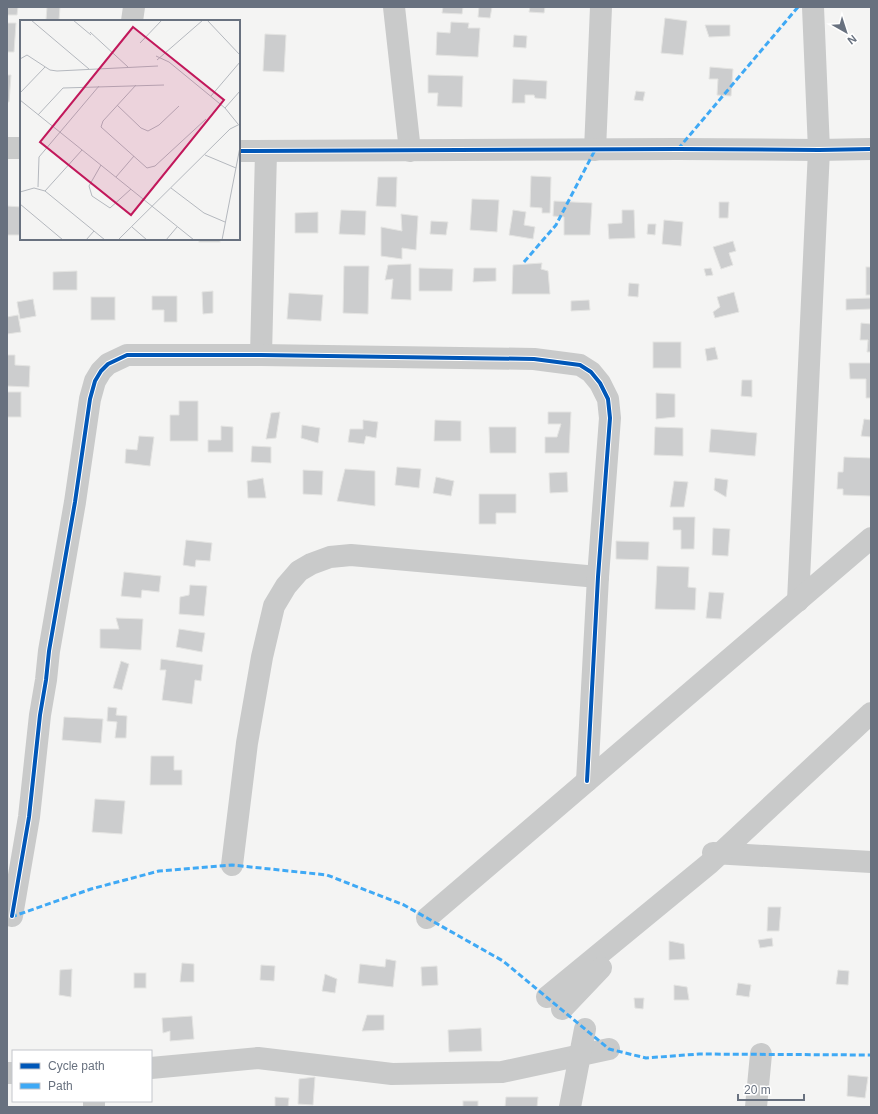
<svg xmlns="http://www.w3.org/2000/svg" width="878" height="1114" font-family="Helvetica,sans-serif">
<rect width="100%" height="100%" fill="#f4f4f3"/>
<g fill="#cccdce" stroke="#e4e4e2">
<path d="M7 7H18L17 15H7Z"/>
<path d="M47 7H60L59 20H46Z"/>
<path d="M443 7H463L462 14 442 13Z"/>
<path d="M479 7H492L490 18 478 17Z"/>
<path d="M530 7H545L544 13 529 12Z"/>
<path d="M665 18 687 21 683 55 661 53Z"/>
<path d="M451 22 469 23 468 28H480L478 57 436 55 437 32 450 33Z"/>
<path d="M7 23H16L14 52H7Z"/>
<path d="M705 25H730V36L709 37Z"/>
<path d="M265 34 286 35 284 72 263 71Z"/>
<path d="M514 35 527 36 526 48 513 47Z"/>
<path d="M710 67 733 69 731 96 717 95 718 79H709Z"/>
<path d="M7 75H11L9 102H7Z"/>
<path d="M428 75 463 76 462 107 437 106 438 93H428Z"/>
<path d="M513 79 547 81 546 99 535 98 534 95H525V103H512Z"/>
<path d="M636 91 645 92 643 101 634 100Z"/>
<path d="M531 176 551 177 550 213H542V208L530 207Z"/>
<path d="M378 177H397L396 207 376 206Z"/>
<path d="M472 199 499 200 497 232 470 230Z"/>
<path d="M554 201 592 203 590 235H564V217L553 216Z"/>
<path d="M719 202H729L728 218H719Z"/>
<path d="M7 206 21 207V235H7Z"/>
<path d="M341 210 366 211 365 235 339 234Z"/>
<path d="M513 210 526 212 524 225 535 227 533 239 509 235Z"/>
<path d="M622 210H634L635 238 609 239 608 224 622 223Z"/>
<path d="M318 212V233H295V213Z"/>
<path d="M401 214 418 216 416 250 402 248V259L381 256V227L402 231Z"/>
<path d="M664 220 683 222 681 246 662 244Z"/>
<path d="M431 221 448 222 446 235 430 234Z"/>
<path d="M648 224H656L655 235 647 234Z"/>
<rect x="199" y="239" width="21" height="3"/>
<path d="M733 241 736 251 729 253 733 265 721 269 713 247Z"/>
<path d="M542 263 541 269 548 271 550 294H512L513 265Z"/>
<path d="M411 264V300L391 299 393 279 385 280 388 265Z"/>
<path d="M344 266H369L368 314 343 313Z"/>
<rect x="866" y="267" width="5" height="28"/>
<path d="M419 268 453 269 452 291H419Z"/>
<path d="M474 268H496V281L473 282Z"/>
<path d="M711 268 713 275 706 276 704 269Z"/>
<path d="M77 271V290H53V272Z"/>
<path d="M629 283 639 284 638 297 628 296Z"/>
<path d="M213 291V313L203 314 202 292Z"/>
<path d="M734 292 739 312 715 318 713 312 720 307 717 297Z"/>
<path d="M289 293 323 295 321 321 287 319Z"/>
<path d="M152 296H177V322H164V310H152Z"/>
<rect x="91" y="297" width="24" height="23"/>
<path d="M871 298V309L846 310V299Z"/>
<path d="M33 299 36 316 20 319 17 302Z"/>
<path d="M589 300 590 310 571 311V301Z"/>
<path d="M18 315 21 332 7 334V317Z"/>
<path d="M861 323 871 324V352H867L868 340H860Z"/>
<rect x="653" y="342" width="28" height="26"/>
<path d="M715 347 718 359 707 361 705 349Z"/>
<path d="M7 355H15V365L30 366 29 387 7 386Z"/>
<path d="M849 363H871V398H866V379H850Z"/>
<path d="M742 380H752V397L741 396Z"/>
<rect x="7" y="392" width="14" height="25"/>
<path d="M656 393 675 394V417L656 419Z"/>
<path d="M179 401H198V441H170V415H179Z"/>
<path d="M280 412 276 438 266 439 271 413Z"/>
<path d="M548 412H571L569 453H545V437H557L561 424H548Z"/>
<path d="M864 419 871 420V437L861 436Z"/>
<path d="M363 420 378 422 376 438 366 436 364 444 348 442 350 429H363Z"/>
<path d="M435 420 461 421V441H434Z"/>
<path d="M302 425 320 428 318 443 301 438Z"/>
<path d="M221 426 233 427V452H208V440H221Z"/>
<path d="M489 427H516V453H490Z"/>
<path d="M655 427 683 428V456L654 455Z"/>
<path d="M711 429 757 433 755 456 709 452Z"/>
<path d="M139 436 154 437 150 466 125 463 126 449 137 450Z"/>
<path d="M252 446 271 447V463L251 462Z"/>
<path d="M844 457 871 458V496L843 495V489H837L838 472H843Z"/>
<path d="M397 467 421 469 419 488 395 485Z"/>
<path d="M345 469 375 471V506L337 501Z"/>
<path d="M303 470 323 471 322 495 303 494Z"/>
<path d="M567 472 568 492 550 493 549 473Z"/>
<path d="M436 477 454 481 451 496 433 493Z"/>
<path d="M263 478 266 498H248L247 481Z"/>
<path d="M715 478 728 480 726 497 714 490Z"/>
<path d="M674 481 688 482 684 507H670Z"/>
<path d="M479 494H516V513H496V524H479Z"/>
<path d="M673 517H695L694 549H681V530H673Z"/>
<path d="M713 528 730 529 728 556 712 555Z"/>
<path d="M186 540 212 543 210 561 196 560 195 567 183 565Z"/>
<path d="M616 541 649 542 648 560 616 559Z"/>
<path d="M657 566 689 567 688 587 696 588 695 610 655 609Z"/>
<path d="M124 572 161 576 159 592 142 590 141 598 121 596Z"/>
<path d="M190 585 207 586 204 616 179 614 180 597 189 595Z"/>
<path d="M709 592 724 593 721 619 706 618Z"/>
<path d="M116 618 143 619 141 650 100 648V629H119Z"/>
<path d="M179 629 205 633 202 652 176 647Z"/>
<path d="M161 659 203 665 201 681 195 680 192 704 162 700 166 670H160Z"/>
<path d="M121 661 129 664 122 690 113 688Z"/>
<path d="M108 707 117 708 116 715 127 716 126 738H115L117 722 107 721Z"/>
<path d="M64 717 103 719 101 743 62 740Z"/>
<path d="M151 756H174V770H182V785H150Z"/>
<path d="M95 799 125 801 122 834 92 832Z"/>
<path d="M768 907H781L779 931H767Z"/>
<path d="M772 938 773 946 760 948 758 940Z"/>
<path d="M669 941 684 944 685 959 669 960Z"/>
<path d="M386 959 396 961 393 987 358 983 360 964 385 967Z"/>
<path d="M182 963 194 964V982H180Z"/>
<path d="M261 965 275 966 274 981 260 980Z"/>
<path d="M437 966 438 985 422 986 421 967Z"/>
<path d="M72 969 71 997 59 995 60 970Z"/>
<path d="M838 970 849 971 848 985 836 984Z"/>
<rect x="134" y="973" width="12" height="15"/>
<path d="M325 974 337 979 335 993 322 991Z"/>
<path d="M738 983 751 985 749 997 736 995Z"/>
<path d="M674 985 687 987 689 1000H674Z"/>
<path d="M634 998H644L643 1009 635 1008Z"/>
<path d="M367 1015H384V1030L362 1031Z"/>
<path d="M192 1016 194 1039 170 1041V1031L163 1033 162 1018Z"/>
<path d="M481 1028 482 1051 449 1052 448 1030Z"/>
<path d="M848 1075 868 1077 865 1098 847 1096Z"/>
<path d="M315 1077 313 1105 298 1104 299 1079Z"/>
<path d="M275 1097 289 1098 288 1107H275Z"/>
<path d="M506 1097H538L537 1107H505Z"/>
<rect x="463" y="1101" width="15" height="6"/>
</g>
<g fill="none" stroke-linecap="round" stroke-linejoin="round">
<g stroke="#c9caca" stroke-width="22">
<path d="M394 7 410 151"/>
<path d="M132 21 134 7"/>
<path d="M7 148H21"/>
<path d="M595 150 601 7"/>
<path d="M239 151 678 149 819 150 871 149"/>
<path d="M261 355 266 152"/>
<path d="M798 601 819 150 813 7"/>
<path d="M713 853 871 862"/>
<path d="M232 865 247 743 262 657 274 606 286 586 299 571 311 564 330 557 351 555 598 577"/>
<path d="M12 916 29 817 40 715 46 680 49 651 75 502 90 399 95 381 101 371 108 364 127 355H261L534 359 580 365 591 372 600 383 608 399 610 418 598 577 587 781"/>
<path d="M427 918 871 538"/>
<path d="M547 997 710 863 871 713"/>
<path d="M562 1009 601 968"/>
<path d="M151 1068 258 1058 392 1074 502 1072 609 1049"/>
<path d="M7 1073H13"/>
<path d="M94 1107V1101"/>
<path d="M570 1107 585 1029"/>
<path d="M756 1107 761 1054"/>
</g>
<g stroke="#3fa9f5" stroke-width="3" stroke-dasharray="6 3" stroke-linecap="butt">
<path d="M678 149 798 7"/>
<path d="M524 262 556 225 595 150"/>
<path d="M11 917 91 889 159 871 232 865 327 875 404 905 503 961 609 1049 646 1058 699 1054 871 1055"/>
</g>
<defs>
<g id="cycleway">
<path d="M239 151 678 149 819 150 871 149"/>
<path d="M12 916 29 817 40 715 46 680 49 651 75 502 90 399 95 381 101 371 108 364 127 355H261L534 359 580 365 591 372 600 383 608 399 610 418 598 577 587 781"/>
</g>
</defs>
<use href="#cycleway" stroke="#fff" stroke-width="6"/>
<use href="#cycleway" stroke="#0057b8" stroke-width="4"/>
</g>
<g transform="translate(20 20)">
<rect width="220" height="220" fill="#f4f4f3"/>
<path fill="none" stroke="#b4b8be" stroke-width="1" d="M11 0 69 49M53 0 71 15M187 0 220 35M70 12 108 47M120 23 142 0M136 36 149 42 205 88 218 104M0 39 7 35 30 50 37 51 138 46M137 40 183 0M116 65 83 101 81 107 127 148 135 146 186 99M0 73 25 47M191 76 220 42M0 80 174 220M97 85 121 108 128 111 139 105 159 86M205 88 220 71M18 95 43 68 144 65M185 135 216 148M81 145 69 166 72 176 90 188 111 169M96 157 114 136M18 167 19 137 79 66M151 168 184 193 205 202M25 171 85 220M0 172 14 168 25 171 62 130M0 184 43 220M112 207 127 220M66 220 74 211M98 220 210 109 220 104M146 220 157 207M202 220 220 127"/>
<path fill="#c2185b" fill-opacity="0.15" stroke="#c2185b" stroke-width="2" d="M113 7 204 80 111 195 20 122Z"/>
<rect width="220" height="220" fill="none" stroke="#68717f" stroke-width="2"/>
</g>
<rect width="878" height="1114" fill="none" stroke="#68717f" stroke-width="16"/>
<rect x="12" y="1050" width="140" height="52" fill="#ffffff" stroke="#c3c6cc"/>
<rect x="20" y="1063" width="20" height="6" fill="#0057b8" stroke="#c3c6cc"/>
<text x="48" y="1070" font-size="12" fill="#68717f">Cycle path</text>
<rect x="20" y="1083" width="20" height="6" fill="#3fa9f5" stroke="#c3c6cc"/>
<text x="48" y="1090" font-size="12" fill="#68717f">Path</text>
<g transform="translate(846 32) rotate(141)" stroke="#ffffff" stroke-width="3" paint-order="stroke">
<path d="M0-3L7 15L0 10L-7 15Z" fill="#68717f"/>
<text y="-6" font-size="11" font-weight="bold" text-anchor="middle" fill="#68717f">N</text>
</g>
<path d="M738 1094v6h66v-6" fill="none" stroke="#68717f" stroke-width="2"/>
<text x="744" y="1094" font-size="12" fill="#68717f" stroke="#ffffff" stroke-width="3" paint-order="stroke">20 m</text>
</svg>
